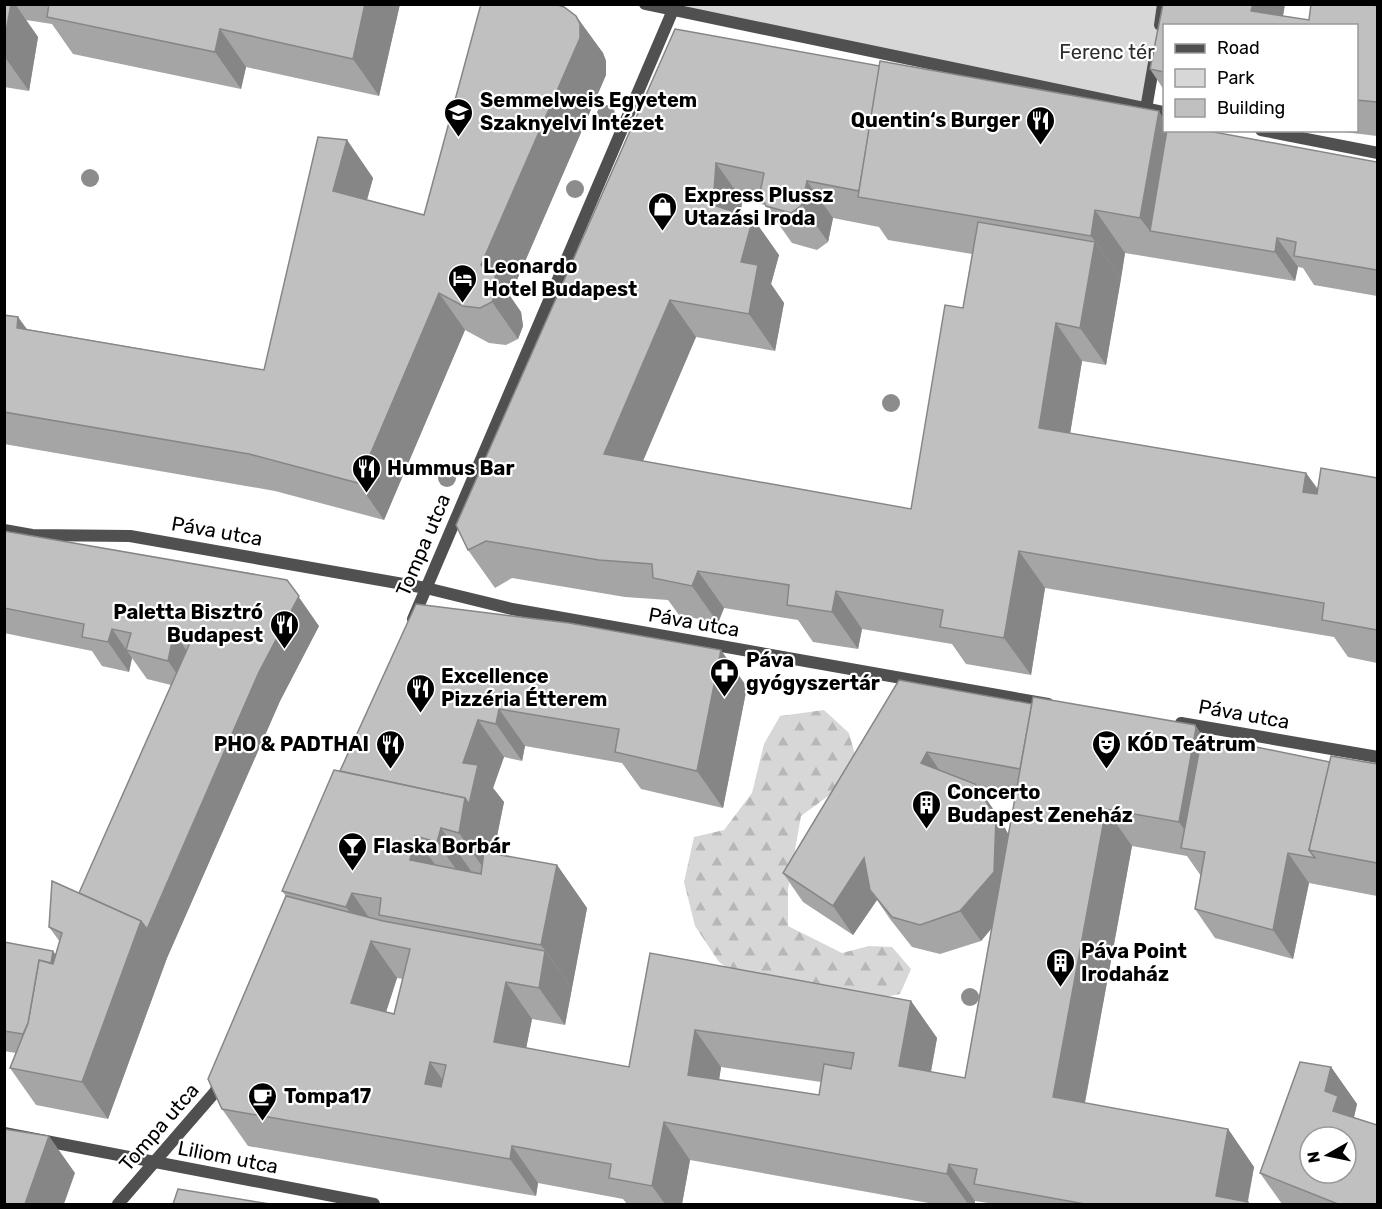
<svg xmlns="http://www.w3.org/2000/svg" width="1382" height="1209" font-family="Rubik,sans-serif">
<defs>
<pattern id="forest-firs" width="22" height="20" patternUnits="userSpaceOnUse" patternTransform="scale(1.5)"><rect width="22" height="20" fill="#d7d7d7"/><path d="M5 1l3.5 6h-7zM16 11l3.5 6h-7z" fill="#b7b7b7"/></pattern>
</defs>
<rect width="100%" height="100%" fill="#fff"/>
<path fill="#d7d7d7" d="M645 5H1163L1146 109Z"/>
<path fill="url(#forest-firs)" d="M824 710 849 733 858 766 835 791 801 816 788 889V926L842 953 869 946 892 947 911 969 900 994 849 1004 750 984 719 962 695 926 684 882 694 837 724 830 752 793 764 744 780 716Z"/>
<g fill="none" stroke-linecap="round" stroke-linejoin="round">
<g stroke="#505050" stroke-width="12">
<path d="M645 4 1164 112"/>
<path d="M1160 25 1163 4"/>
<path d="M1146 109 1155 57"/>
<path d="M1261 130 1378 153"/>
<path d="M4 530 32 535 130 536 426 588 512 609 1048 704"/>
<path d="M413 619 673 10"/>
<path d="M1181 723 1378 757"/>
<path d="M4 1133 374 1204"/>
<path d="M118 1204 215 1092 221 1078"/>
</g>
</g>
<g fill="#8c8c8c">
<circle cx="606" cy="114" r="9"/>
<circle cx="90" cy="178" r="9"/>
<circle cx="575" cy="189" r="9"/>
<circle cx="891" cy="403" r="9"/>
<circle cx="447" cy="478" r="9"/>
<circle cx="970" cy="997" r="9"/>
</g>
<g fill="#a5a5a5" fill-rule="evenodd">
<path d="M4 4H400L379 96 246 67 241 89 73 54 52 24 26 20 38 37 29 91 4 87Z"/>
<path d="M1163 4H1285L1283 16 1309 20 1377 6V136L1327 130H1356V26H1164V90L1150 69Z"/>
<path d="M576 16 603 53 606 61V75L510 296 521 312 523 326 518 339 506 345 489 343 465 330 384 520 275 491 4 444V315L18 317 27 329 264 370 347 140 373 178 367 200 424 215Z"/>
<path d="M675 29 1164 130 1377 162V296L1314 285 1303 268 1298 267 1295 281 1125 253 1106 365 1082 361 1070 433 1306 473 1318 489 1377 478V663L1348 657 1334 637 1045 588 1031 675 966 664 952 644 862 629 858 649 813 642 798 620 724 608 718 623 679 615 668 600 625 597 512 578 495 588 468 550ZM742 200 765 205 792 243 817 250 828 242 833 218 879 227 888 240 972 254 963 308 911 509 643 461 696 337 775 351 784 303 771 284 779 255 741 214Z"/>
<path d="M4 531 319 626 280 701 167 958 108 1119 36 1105 10 1068 16 1053 4 1051V942L56 955 60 942 49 927 79 893 171 685 147 679 132 658 129 672 102 666 92 651 4 633Z"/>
<path d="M416 604 747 687 723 808 641 789 622 763 525 746 522 761 504 757 493 788 504 802 493 854 557 865 587 908 565 1025 532 1019 526 1048 629 1067 650 953 911 1001 937 1038 931 1072 965 1078 992 928 981 941 940 954 912 947 890 919 877 900 853 935 803 902 783 873 899 680 1032 704 1195 725 1203 737 1330 762 1377 764V896L1309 883 1293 959 1215 938 1195 909 1201 876 1187 856 1132 846 1085 1103 1228 1129 1254 1167 1248 1202 1250 1204H989L988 1203 975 1201V1204H934L690 1160 682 1204H627L623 1199 538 1183 536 1196 248 1146 222 1109 286 896 282 891 340 771ZM977 786 1016 794 1008 834 996 813ZM397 978 403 979 394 1014 386 1012ZM721 1067 821 1082 819 1095 719 1080Z"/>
<path d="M1331 1067 1357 1104 1354 1117 1377 1204H1282L1260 1173Z"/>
</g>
<g fill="#868686">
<path d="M11 4H15L38 37 29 91 4 56V43Z"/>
<path d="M365 4H400L379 96 353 59Z"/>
<path d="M1253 4H1285L1281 26 1251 11Z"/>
<path d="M576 16 603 53 606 61V75L510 296 521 312 523 326 518 339 492 302 481 265Z"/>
<path d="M220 29 246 67 241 89 215 52Z"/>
<path d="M1159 111 1164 119V130H1173L1150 231 1140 218Z"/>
<path d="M347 140 373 178 359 228 333 191Z"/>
<path d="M716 163 742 200 739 243 713 205Z"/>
<path d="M807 181 833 218 828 242 802 205Z"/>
<path d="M1095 210 1125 253 1121 279 1091 236Z"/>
<path d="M753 218 779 255 771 284 784 303 775 351 749 314 741 262Z"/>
<path d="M1277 238 1298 267 1295 281 1275 252Z"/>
<path d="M1095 242 1121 279 1106 365 1080 328Z"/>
<path d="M439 293 465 330 384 520 358 483Z"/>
<path d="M670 300 696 337 630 491 604 454Z"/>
<path d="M18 317 44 354 17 328Z"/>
<path d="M1056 323 1082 361 1065 465 1039 428Z"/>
<path d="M1306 473 1332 510 1303 492Z"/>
<path d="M1019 551 1045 588 1031 675 1004 638Z"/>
<path d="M698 571 724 608 718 623 692 586Z"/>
<path d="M287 580 319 626 280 701 167 958 108 1119 82 1082 141 921Z"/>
<path d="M836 591 862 629 858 649 832 612Z"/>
<path d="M112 629 132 658 129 672 108 642Z"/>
<path d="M174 632 194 662 188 690 168 661Z"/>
<path d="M721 650 747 687 723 808 697 771Z"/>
<path d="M499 709 525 746 522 761 496 724Z"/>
<path d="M478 720 504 757 493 788 504 802 489 876 459 833 463 763Z"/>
<path d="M1195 725 1221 762 1205 852 1199 851 1179 822Z"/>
<path d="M927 752 947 781 921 763Z"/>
<path d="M975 784 996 813 1016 847 1014 901 981 941 960 911Z"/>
<path d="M1106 809 1132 846 1079 1134 1053 1097Z"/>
<path d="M441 828 471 871 467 885 437 842Z"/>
<path d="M415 836 445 879 410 860Z"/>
<path d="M1288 853 1309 883 1293 959 1273 930Z"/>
<path d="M864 858 870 890 877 900 853 935 833 906Z"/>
<path d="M557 865 587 908 572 988 541 945Z"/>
<path d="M352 893 382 936 371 941 397 978 377 1040 351 1003 371 943 346 907Z"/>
<path d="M53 951 70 974 37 1037Z"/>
<path d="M545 951 572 988 565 1025 539 988Z"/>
<path d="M506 982 532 1019 520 1079 494 1042Z"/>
<path d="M911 1001 937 1038 925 1103 899 1066Z"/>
<path d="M695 1030 721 1067 714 1112 688 1075Z"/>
<path d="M430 1062 456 1099 425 1084Z"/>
<path d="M1331 1067 1357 1104 1354 1117 1365 1133 1333 1111 1325 1091Z"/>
<path d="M664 1122 690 1160 682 1204H665L652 1186Z"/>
<path d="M1228 1129 1254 1167 1247 1204 1216 1196Z"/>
<path d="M49 1136 75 1173 64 1204H25Z"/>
<path d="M512 1146 538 1183 536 1196 510 1159Z"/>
<path d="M949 1164 975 1201V1204H968L947 1174Z"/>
</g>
<g fill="#c0c0c0" stroke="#868686" stroke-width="1.5" fill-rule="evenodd">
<path d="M4 4H11L4 43Z"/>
<path d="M49 4H365L353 59 220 29 215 52 47 17Z"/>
<path d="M481 4H554L564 7 576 16 580 24V38L481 265 495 275 497 289 492 302 480 308 463 306 439 293 358 483 249 454 4 412V315L18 317 17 328 264 370 318 137 347 140 333 191 424 215Z"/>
<path d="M1163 4H1253L1251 11 1309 20 1311 4H1369L1377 6V102L1356 100V26H1164V72L1150 69Z"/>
<path d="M675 29 880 66 859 191 807 181 802 205 791 213 766 206 760 193 764 173 716 163 713 205 753 218 741 262 758 265 749 314 670 300 604 454 911 509 945 305 963 308 978 222 1095 242 1080 328 1056 323 1039 428 1306 473 1303 492 1317 494 1321 468 1377 478V630L1322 620 1324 603 1019 551 1004 638 940 627 943 610 836 591 832 612 787 605 789 585 698 571 692 586 653 578 652 564 599 560 486 541 468 550 456 525Z"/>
<path d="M880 61 1159 111 1140 218 1095 210 1091 236 858 197Z"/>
<path d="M1167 130H1203L1377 162V270L1294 256 1296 242 1277 238 1275 252 1150 231Z"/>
<path d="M4 531 287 580 299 596 259 672 147 929 141 921 79 893 193 636 174 632 168 661 126 650 131 633 112 629 108 642 82 637 84 624 4 608Z"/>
<path d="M416 604 569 623 721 650 697 771 615 752 619 729 499 709 496 724 478 720 463 763 478 765 469 804 465 798 340 771Z"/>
<path d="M899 680 1032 704 1020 769 927 752 921 763 975 784 996 817 994 872 960 911 920 925 892 917 870 890 864 858 833 906 783 873Z"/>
<path d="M1033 697 1195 725 1196 728 1179 822 1106 809 1053 1097 1228 1129 1216 1196 1248 1202V1204H1085L974 1184 977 1169 949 1164 947 1174 664 1122 652 1186 609 1178 611 1164 512 1146 510 1159 222 1109 208 1079 286 896 383 921 545 951 539 988 506 982 494 1042 629 1067 650 953 911 1001 899 1066 965 1078ZM371 941 410 949 394 1014 351 1003ZM695 1030 854 1053 851 1069 824 1064 819 1095 688 1075ZM430 1062 446 1065 441 1087 425 1084Z"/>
<path d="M1202 736 1330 762 1309 850 1315 858 1288 853 1273 930 1195 909 1205 852 1181 848Z"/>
<path d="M1331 756 1377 764V863L1309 850Z"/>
<path d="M334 770 465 798 459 833 441 828 437 842 415 836 410 860 481 874 484 852 557 865 541 945 379 915 381 898 352 893 346 907 282 891Z"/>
<path d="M52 881 141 921 82 1082 10 1068 28 1023 39 960 53 964 62 933 49 927Z"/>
<path d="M4 942 53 951 51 963 39 960 28 1023 23 1034 4 1031Z"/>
<path d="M1300 1062 1331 1067 1325 1091 1338 1096 1333 1111 1377 1125V1204H1338L1260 1173ZM1310 1137H1346V1173H1310Z"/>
<path d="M4 1129 49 1136 25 1204H4Z"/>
<path d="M178 1189 270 1204H173Z"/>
</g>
<defs>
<symbol id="university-pin" viewBox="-11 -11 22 30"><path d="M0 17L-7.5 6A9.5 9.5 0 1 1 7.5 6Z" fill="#000" stroke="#fff"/><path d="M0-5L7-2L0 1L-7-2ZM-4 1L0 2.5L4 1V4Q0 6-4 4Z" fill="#fff"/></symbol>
<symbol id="restaurant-pin" viewBox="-11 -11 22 30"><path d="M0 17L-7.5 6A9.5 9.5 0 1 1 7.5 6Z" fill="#000" stroke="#fff"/><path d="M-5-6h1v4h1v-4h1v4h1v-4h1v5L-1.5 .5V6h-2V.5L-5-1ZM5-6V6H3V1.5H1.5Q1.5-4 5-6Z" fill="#fff"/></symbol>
<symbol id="shop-pin" viewBox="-11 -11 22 30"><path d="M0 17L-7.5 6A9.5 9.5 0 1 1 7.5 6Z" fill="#000" stroke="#fff"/><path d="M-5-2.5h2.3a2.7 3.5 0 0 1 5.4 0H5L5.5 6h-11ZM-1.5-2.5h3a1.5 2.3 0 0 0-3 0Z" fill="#fff"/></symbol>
<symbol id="hotel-pin" viewBox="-11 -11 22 30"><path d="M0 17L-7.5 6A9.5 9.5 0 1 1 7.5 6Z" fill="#000" stroke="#fff"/><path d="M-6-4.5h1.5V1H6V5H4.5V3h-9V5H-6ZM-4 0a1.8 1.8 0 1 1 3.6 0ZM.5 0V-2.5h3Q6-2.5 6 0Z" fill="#fff"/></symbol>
<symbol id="pharmacy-pin" viewBox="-11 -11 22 30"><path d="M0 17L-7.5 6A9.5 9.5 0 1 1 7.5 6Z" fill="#000" stroke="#fff"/><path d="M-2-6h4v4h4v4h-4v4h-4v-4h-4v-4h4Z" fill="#fff"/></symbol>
<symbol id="theatre-pin" viewBox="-11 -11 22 30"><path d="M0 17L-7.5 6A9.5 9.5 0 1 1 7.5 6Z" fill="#000" stroke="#fff"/><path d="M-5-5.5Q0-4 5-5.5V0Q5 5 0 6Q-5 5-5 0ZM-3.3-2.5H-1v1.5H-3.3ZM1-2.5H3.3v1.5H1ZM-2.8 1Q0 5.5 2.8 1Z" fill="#fff"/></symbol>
<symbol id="building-pin" viewBox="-11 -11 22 30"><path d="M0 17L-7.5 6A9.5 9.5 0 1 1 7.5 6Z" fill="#000" stroke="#fff"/><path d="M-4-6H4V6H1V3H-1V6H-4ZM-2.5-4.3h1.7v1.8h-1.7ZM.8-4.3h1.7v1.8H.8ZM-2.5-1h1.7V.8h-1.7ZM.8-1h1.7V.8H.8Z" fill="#fff"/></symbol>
<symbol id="bar-pin" viewBox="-11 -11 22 30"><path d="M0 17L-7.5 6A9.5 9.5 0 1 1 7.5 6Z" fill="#000" stroke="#fff"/><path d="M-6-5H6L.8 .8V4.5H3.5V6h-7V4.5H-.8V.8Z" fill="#fff"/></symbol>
<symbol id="cafe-pin" viewBox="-11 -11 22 30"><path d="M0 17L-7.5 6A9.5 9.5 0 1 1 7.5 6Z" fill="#000" stroke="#fff"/><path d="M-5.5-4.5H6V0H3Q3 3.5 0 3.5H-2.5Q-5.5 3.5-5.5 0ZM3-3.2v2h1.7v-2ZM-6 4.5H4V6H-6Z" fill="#fff"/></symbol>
</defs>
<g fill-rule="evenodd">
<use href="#university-pin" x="442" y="96" width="33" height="45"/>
<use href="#restaurant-pin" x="1024" y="104" width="33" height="45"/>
<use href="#shop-pin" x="646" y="190" width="33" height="45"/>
<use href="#hotel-pin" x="446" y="262" width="33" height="45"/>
<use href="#restaurant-pin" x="350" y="452" width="33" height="45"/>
<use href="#restaurant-pin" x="268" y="608" width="33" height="45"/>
<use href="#pharmacy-pin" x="708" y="656" width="33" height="45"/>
<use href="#restaurant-pin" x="404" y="672" width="33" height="45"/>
<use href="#restaurant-pin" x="374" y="728" width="33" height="45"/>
<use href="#theatre-pin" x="1090" y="728" width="33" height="45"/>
<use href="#building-pin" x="910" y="788" width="33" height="45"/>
<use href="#bar-pin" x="336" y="830" width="33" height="45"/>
<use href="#building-pin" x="1044" y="946" width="33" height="45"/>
<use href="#cafe-pin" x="246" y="1080" width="33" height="45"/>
</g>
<g text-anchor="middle" stroke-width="4.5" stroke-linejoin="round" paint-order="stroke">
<g font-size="20" fill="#2e2e2e" stroke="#fff">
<text x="1107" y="59">Ferenc tér</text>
</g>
<g font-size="20" font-weight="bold" fill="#000" stroke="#fff" text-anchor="start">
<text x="480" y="107">Semmelweis Egyetem<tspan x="480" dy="23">Szaknyelvi Intézet</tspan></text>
<text x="1020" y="127" text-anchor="end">Quentin‘s Burger</text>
<text x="684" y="202">Express Plussz<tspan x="684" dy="23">Utazási Iroda</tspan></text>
<text x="483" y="273">Leonardo<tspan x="483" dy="23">Hotel Budapest</tspan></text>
<text x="387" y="475">Hummus Bar</text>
<text x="263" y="619" text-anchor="end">Paletta Bisztró<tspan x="263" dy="23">Budapest</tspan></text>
<text x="746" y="667">Páva<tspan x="746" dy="23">gyógyszertár</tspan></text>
<text x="441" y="683">Excellence<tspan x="441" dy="23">Pizzéria Étterem</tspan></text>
<text x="369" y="751" text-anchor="end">PHO &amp; PADTHAI</text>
<text x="1127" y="751">KÓD Teátrum</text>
<text x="947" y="799">Concerto<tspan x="947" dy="23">Budapest Zeneház</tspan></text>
<text x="373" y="853">Flaska Borbár</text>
<text x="1081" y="958">Páva Point<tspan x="1081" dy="23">Irodaház</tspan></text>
<text x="284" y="1103">Tompa17</text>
</g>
<g font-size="20" fill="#000" stroke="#fff">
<text transform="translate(217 531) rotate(10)" y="7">Páva utca</text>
<text transform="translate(423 545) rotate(-67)" y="7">Tompa utca</text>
<text transform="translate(694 622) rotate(10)" y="7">Páva utca</text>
<text transform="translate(1244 714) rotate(10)" y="7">Páva utca</text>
<text transform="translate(159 1127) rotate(-49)" y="7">Tompa utca</text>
<text transform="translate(228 1157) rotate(11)" y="7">Liliom utca</text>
</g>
</g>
<rect width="1382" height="1209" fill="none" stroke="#000000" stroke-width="12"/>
<rect x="1163" y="24" width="195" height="108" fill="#ffffff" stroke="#999999" stroke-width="1.5"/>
<rect x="1175" y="44" width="30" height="9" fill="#505050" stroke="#999999" stroke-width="1.5"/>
<text x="1217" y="54" font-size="18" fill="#000000">Road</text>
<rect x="1175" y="69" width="30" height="18" fill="#d7d7d7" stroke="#999999" stroke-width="1.5"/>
<text x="1217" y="84" font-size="18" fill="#000000">Park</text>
<rect x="1175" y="99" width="30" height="18" fill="#c0c0c0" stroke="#999999" stroke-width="1.5"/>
<text x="1217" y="114" font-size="18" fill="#000000">Building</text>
<g transform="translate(1328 1155) rotate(261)"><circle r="28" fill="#ffffff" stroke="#999999" stroke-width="1.5"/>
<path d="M0-4.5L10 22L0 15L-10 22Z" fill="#000000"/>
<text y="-9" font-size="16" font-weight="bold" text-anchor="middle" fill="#000000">N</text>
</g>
</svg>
